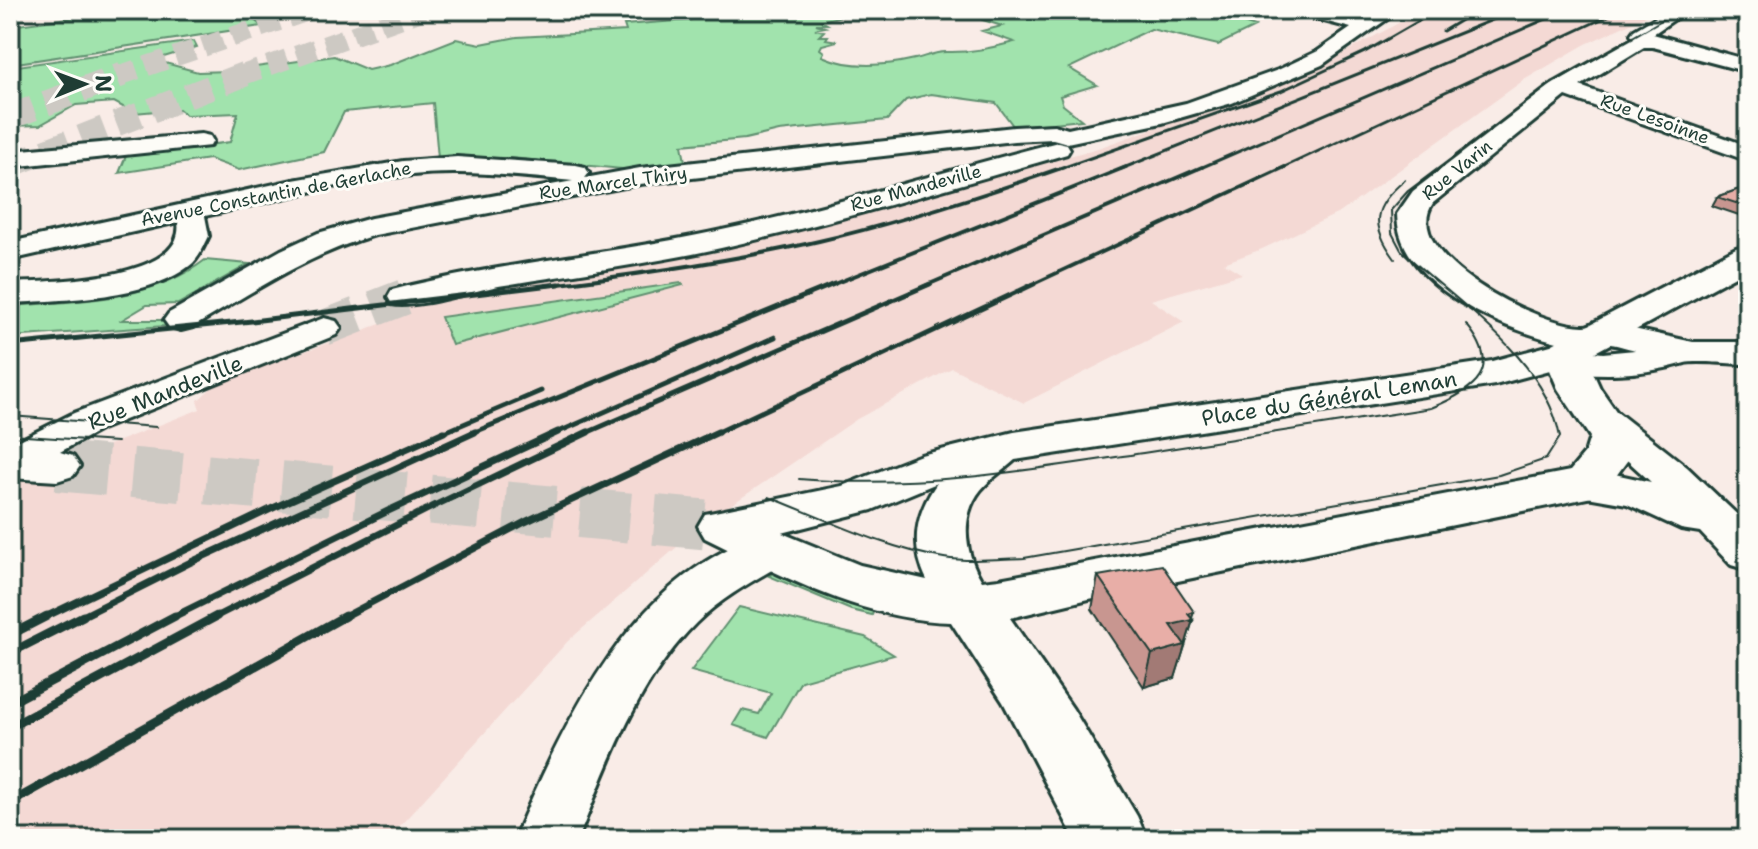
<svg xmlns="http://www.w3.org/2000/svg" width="1758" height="849" font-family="'Shantell Sans',sans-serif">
<rect width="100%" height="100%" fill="#f9ece7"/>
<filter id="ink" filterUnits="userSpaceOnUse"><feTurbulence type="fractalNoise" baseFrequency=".0125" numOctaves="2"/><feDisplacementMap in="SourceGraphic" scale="16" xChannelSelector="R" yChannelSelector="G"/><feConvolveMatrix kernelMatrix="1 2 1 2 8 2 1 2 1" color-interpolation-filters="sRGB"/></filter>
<g filter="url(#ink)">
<path fill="#f4d9d4" d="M1422 10H1658L1584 45 1524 80 1341 212 1262 249 1224 263 1242 274 1151 300 1184 322 1024 403 952 368 857 419 706 522 568 641 388 839H10V484L200 409 197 401 217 383 383 323 407 297 650 263 751 242 907 202 1098 148 1226 103 1328 62Z"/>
<g fill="#a1e3ad" stroke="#609070" stroke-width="2">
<path d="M127 10H244L261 26 10 64V26Z"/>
<path d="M704 10H849L844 13 846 15 822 21 827 24H816L825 27 815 29 824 31 819 36H828L826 39 837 41 822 45 820 49 824 52 822 56C851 69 885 66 915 59 924 57 936 52 946 52 969 53 991 48 1014 42L982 31 1002 26 983 20 988 16 970 14 977 11 1206 10 1255 27 1218 45 1151 29 1069 68 1097 85 1060 96 1063 105 1082 120 1014 127 996 103 931 94 906 100 887 120 779 131 745 139 682 145 686 167 642 171 511 158H438L433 103 344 112 324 152 239 170 209 159 119 173 126 156 230 142 238 113 186 115 179 109 134 113 114 102 76 105 40 125 10 126V67L194 41 197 47 154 60 198 72 228 71 334 56 368 70 390 65 456 39 481 44 517 37 626 31 624 25 690 20 703 15Z"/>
<path d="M205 260 249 264 178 304 147 305 122 320H172L166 326 10 337V306C76 301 150 302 205 260Z"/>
<path d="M681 283 683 285 452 345 441 317Z"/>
<path d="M780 567 877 603 872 615 851 610 769 576Z"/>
<path d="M739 607 865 637 894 655 801 681 768 737 733 725 742 710 759 714 771 693 691 671Z"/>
</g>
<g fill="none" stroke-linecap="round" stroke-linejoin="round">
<path stroke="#cdc9c3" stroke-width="36" stroke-dasharray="36 18" stroke-linecap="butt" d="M324 328 404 297"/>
<path stroke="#cdc9c3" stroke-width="50" stroke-dasharray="50 25" stroke-linecap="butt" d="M57 466 723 526"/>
<g stroke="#cdc9c3" stroke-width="20" stroke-dasharray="20 10" stroke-linecap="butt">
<path d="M118 76 311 10"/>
<path d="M240 76 424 10"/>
</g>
<g stroke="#cdc9c3" stroke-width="25" stroke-dasharray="25 13" stroke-linecap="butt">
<path d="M10 117 123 74"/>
<path d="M10 165 245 74"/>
</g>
<defs>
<g id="minor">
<path d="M1295 10H1323L1363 20 1379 10H1400L1322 65 1232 103 1162 123 1067 143 1053 139 1014 141 640 184 375 235C309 254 252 292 193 327L181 330 169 327 164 320 169 313 281 250 318 233 371 218 573 181C535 178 496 173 458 173 375 172 285 198 205 216L209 236C205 244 200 256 193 263 152 299 62 300 10 303V283C49 281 187 281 178 222L10 260V242L293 180 403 161 457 157 576 165 585 167 589 173 585 178 640 168 1014 127 1054 125 1068 129 1186 103 1278 70 1318 51 1351 28 1297 14Z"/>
<path d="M1668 10H1688L1653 34 1748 60V72L1653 47H1644L1580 86 1748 146V161L1566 96 1433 203C1397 256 1541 328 1585 326 1589 326 1597 323 1602 322L1693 342H1748V364C1735 364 1694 360 1685 363 1644 375 1597 378 1554 368L1549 360 1554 352 1567 349 1603 353 1635 350C1626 348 1613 343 1605 344 1599 346 1595 349 1587 348 1523 339 1398 292 1397 214L1413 191 1554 83 1634 38 1631 34 1634 30Z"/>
<path d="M1712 10H1748V20L1714 14Z"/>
<path d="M201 134 210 136 213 141 210 146 10 167V151Z"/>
<path d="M1058 142 1067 144 1070 149 1067 154C952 187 837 222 721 248 649 264 577 273 505 285 477 289 415 310 392 304L388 297 392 290C501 262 613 254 722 230 835 206 946 170 1058 142Z"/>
<path d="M324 318 336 321 341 328 336 335 102 429 25 471 10 475V445L74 413Z"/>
<path d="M1603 408 1617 412 1687 467 1748 525V570L1731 565 1700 532 1681 529 1627 504 1570 494 1563 484 1570 474 1585 470 1601 471 1651 482 1583 420 1589 412Z"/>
<path d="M771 532 788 537 794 549 788 561C756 579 722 597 696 623 637 682 608 764 578 839H514C567 717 632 573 771 532Z"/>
</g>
<g id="tertiary">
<path d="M1748 245V269L1586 357 1600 388 1634 437 1630 457 1602 495 1089 599 1010 618 1073 709 1137 816 1147 839H1075L1003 702 951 622C863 620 782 576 705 538L698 526 705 514 842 486 921 455 1014 432 1492 361 1551 345 1736 248ZM1550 370 1558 389 1590 437 1585 453 1570 471 999 579 982 581C966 556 960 521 977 495 987 480 1002 472 1015 460L1495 385ZM937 483C915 514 910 545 927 580L860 565 782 533 872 510Z"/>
<path d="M10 448 57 451 73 456 80 466 73 476 57 481 10 478Z"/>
</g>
</defs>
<use href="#minor" stroke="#1f3d34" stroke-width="6"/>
<use href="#tertiary" stroke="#1f3d34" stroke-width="6"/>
<use href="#minor" fill="#fdfcf7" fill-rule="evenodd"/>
<use href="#tertiary" fill="#fdfcf7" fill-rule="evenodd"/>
<g stroke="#1f3d34" stroke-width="2">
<path d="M1395 259C1370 225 1372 207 1405 180"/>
<path d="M10 416 156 427"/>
<path d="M10 435 117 442"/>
<path d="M799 479C919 489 1025 471 1143 453 1239 438 1335 423 1431 408 1476 390 1504 369 1466 324"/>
<path d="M769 497C826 519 883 548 944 558 970 562 997 559 1024 558L1499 475 1546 459 1560 437C1545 356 1457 304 1401 250L1392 233 1391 210 1408 191 1548 86 1679 10"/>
</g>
<g stroke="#1f3d34" stroke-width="3">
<path d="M1443 31 1478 10"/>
<path d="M1059 169 1281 91 1365 52 1438 10"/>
<path d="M1121 169 1517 10"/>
<path d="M1198 169 1567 10"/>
<path d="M1280 169 1621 10"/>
</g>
<g stroke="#1f3d34" stroke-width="4">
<path d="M542 286C635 275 728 262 819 241 902 222 984 195 1064 167"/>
<path d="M829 286 1126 167"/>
<path d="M925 286 1202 167"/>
<path d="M1029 286 1285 167"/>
</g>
<g stroke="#1f3d34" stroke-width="5">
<path d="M10 345 252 321 559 284"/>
<path d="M440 434 541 391"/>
<path d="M470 434 834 284"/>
<path d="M554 434 775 337"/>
<path d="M584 434 930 284"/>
<path d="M714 434 1034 284"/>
</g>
<g stroke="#1f3d34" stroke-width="7">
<path d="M43 618 273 508 444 432"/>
<path d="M79 618 189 563 475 432"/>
<path d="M171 618 388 511 558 432"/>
<path d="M213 618 438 504 588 432"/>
<path d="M342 618 525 522 718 432"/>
</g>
<g stroke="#1f3d34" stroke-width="9">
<path d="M10 635 47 616"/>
<path d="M10 653 83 616"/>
<path d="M10 703 175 616"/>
<path d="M10 727 217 616"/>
<path d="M10 803 345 616"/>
</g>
</g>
<g fill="#c89690" stroke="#1f3d34" stroke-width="2">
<path d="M1748 186V218L1712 206 1717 197Z"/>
<path d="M1098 576 1192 619 1193 620 1175 678 1144 687 1092 609Z"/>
</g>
<path fill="#a27a75" stroke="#1f3d34" stroke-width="2" d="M1194 612 1191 621 1193 620 1175 678 1144 687 1152 654 1171 625 1188 614Z"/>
<g fill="#e8aea7" stroke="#1f3d34" stroke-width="2">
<path d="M1748 186V207L1717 197Z"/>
<path d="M1162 565 1194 612 1188 614 1193 620 1171 625 1185 645 1152 654 1098 576Z"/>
</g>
</g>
<g text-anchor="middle" stroke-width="6" stroke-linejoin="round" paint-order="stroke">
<g font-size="18" fill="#1f3d34" stroke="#fdfcf7">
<text transform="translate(1655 119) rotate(20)" y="6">Rue Lesoinne</text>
<text transform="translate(1457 170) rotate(-39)" y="6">Rue Varin</text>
<text transform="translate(613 183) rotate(-8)" y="6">Rue Marcel Thiry</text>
<text transform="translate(916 188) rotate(-15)" y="6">Rue Mandeville</text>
<text transform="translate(276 194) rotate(-11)" y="6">Avenue Constantin de Gerlache</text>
</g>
<g font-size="22" fill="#1f3d34" stroke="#fdfcf7">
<text transform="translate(165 392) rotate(-22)" y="8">Rue Mandeville</text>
<text transform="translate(1329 398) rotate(-9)" y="8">Place du Général Leman</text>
</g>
</g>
<rect width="1758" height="849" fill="none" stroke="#fdfcf7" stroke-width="40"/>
<rect x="20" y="20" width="1718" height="809" fill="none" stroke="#1f3d34" stroke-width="3" filter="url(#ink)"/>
<g transform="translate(84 84) rotate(89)" stroke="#fdfcf7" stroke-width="6" paint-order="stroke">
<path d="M0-6L14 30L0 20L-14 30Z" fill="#1f3d34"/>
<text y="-12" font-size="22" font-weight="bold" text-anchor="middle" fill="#1f3d34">N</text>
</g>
</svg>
